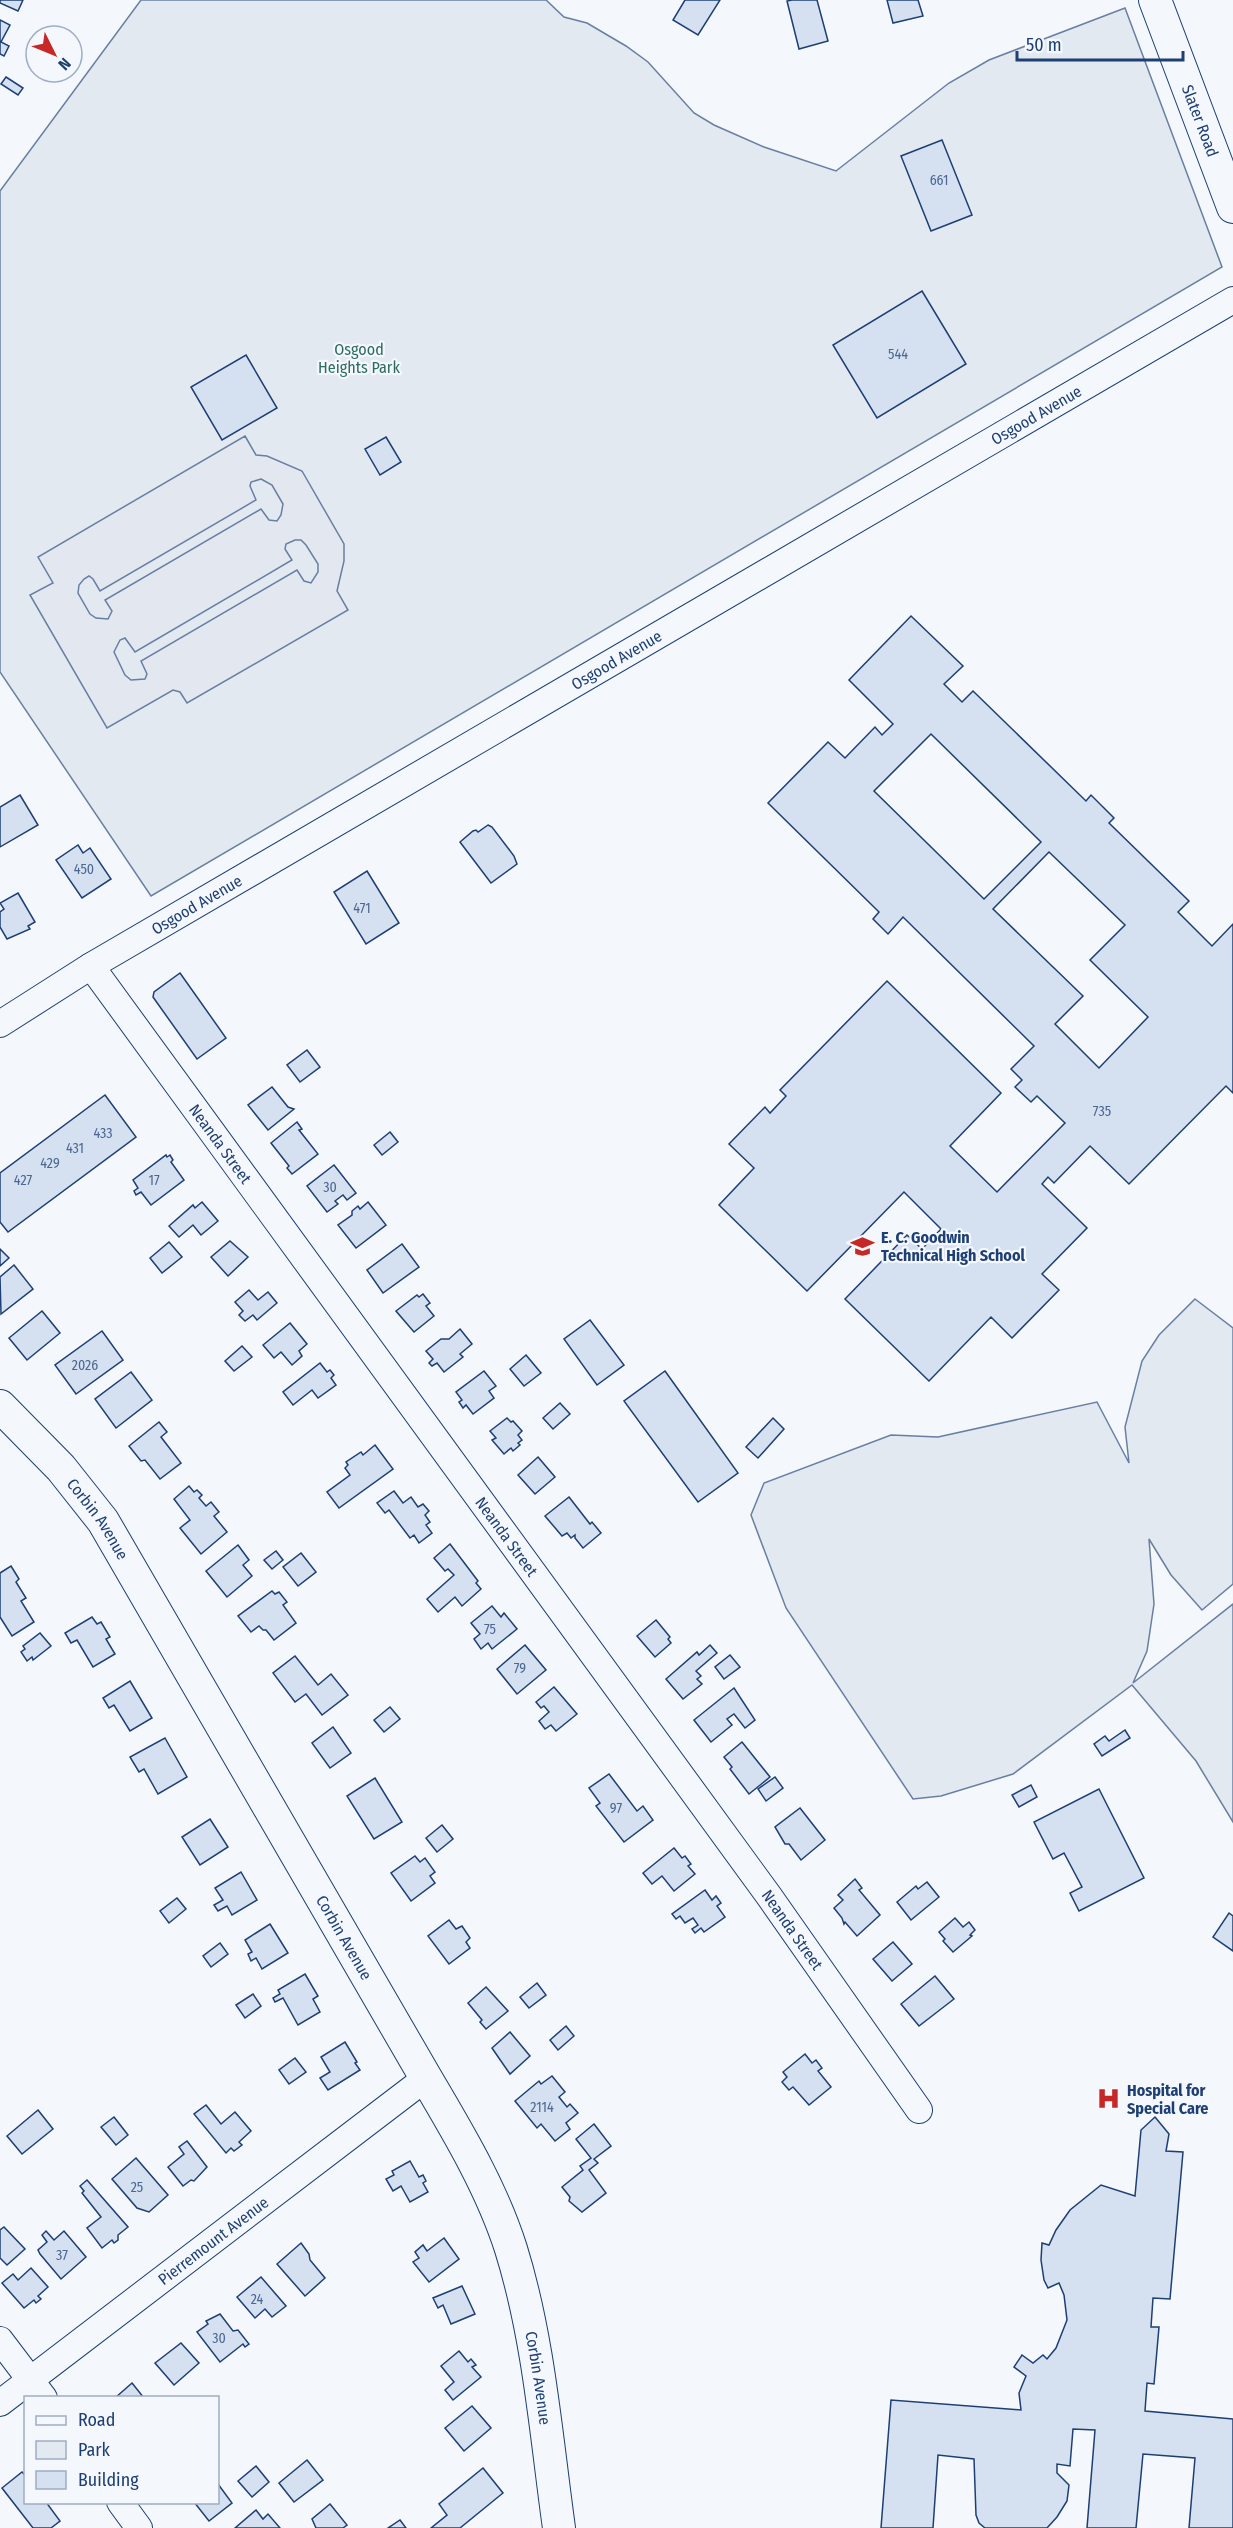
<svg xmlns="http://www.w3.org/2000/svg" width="1233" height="2528" font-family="'Fira Sans Condensed',sans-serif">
<rect width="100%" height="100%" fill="#f4f7fb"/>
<g fill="#e3e9f0" stroke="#687fa3" stroke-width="1.5">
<path d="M141 0H546L564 17 587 23 626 46 648 62 694 113 714 125 764 147 836 171 949 83 989 60 1125 8 1222 267 151 896 0 672V191Z"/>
<path d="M1195 1299 1233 1328V1584L1202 1610 1171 1575 1149 1539 1154 1604 1147 1651 1133 1683 1233 1604V1822L1196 1761 1132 1685 1013 1774 941 1796 913 1799 786 1608 751 1515 764 1483 891 1435 938 1437 1097 1402 1129 1463 1125 1427 1142 1361 1159 1335Z"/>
</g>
<path fill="#e3e8f0" stroke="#687fa3" stroke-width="1.5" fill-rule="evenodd" d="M245 436 256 455 267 456 302 471 344 544V561L337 591 348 610 187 703 180 692 173 690 107 728 30 595 53 583 38 557ZM261 479 272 485 283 504 281 515 277 521 269 520 261 509 105 600 112 611 108 619 96 618 90 614 78 593 79 585 84 579 89 576 93 579 100 591 256 500 250 486 251 482ZM295 540H301L306 545 318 564V572L311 583 304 581 297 570 141 661 147 674 145 679 131 680 125 675 114 652 120 640 125 638 135 652 292 560 285 549 286 544Z"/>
<g fill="#d5e0f0" stroke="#1d3f73" stroke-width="1.5" fill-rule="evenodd">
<path d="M0 0H23L18 11 0 3Z"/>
<path d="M685 0H720L698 35 673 20Z"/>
<path d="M792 0H817L828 41 799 49 787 1Z"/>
<path d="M887 0H918L923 16 893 23Z"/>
<path d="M0 20 10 25 1 42 9 46 4 56 0 54Z"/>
<path d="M6 77 23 88 18 95 1 84Z"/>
<path d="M942 140 972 215 931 231 901 156Z"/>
<path d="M922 291 966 364 877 418 833 345Z"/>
<path d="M246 355 277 408 222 440 191 387Z"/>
<path d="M386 437 401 462 380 475 365 449Z"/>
<path d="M911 616 963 666 944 684 962 702 973 691 1086 801 1091 795 1114 818 1109 823 1189 901 1178 912 1212 946 1233 924V1093L1226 1086 1129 1184 1090 1146 1054 1183 1048 1177 1042 1184 1087 1228 1042 1274 1059 1290 1012 1338 991 1317 929 1381 845 1299 907 1235 922 1249 941 1229 904 1192 807 1291 719 1205 754 1168 729 1144 765 1107 770 1113 786 1096 780 1090 887 981 1001 1093 950 1146 997 1192 1065 1123 1037 1096 1031 1102 1015 1087 1022 1080 1011 1069 1034 1046 903 917 888 934 873 919 879 912 768 803 828 742 845 758 875 727 882 735 893 724 849 680ZM931 734 1041 842 984 899 874 791ZM1049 852 1125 925 1090 960 1148 1017 1099 1068 1055 1024 1083 996 993 909Z"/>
<path d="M20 795 38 825 0 847V807Z"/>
<path d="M488 825 492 827 514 856 517 864 491 883 460 842 473 831 476 830 478 832Z"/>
<path d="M78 845 83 853 90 848 111 879 82 898 56 860Z"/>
<path d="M367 871 399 923 366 944 334 892Z"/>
<path d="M18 893 35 922 28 926 30 929 7 939 0 927V912L4 909 0 903Z"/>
<path d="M180 973 226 1038 197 1059 153 997 154 992Z"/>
<path d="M307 1050 320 1067 300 1082 287 1065Z"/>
<path d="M272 1087 288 1107 294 1109 268 1130 248 1105Z"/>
<path d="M105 1095 136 1137 8 1232 0 1222V1173Z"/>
<path d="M297 1122 302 1129 299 1130 318 1154 292 1174 287 1168 289 1166 271 1143Z"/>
<path d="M390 1132 398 1142 382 1155 374 1145Z"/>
<path d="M166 1155 167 1157 170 1155 173 1160 171 1162 184 1180 151 1205 141 1192 136 1195 134 1191 138 1188 133 1180Z"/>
<path d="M334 1165 356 1193 347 1200 343 1195 335 1201 338 1204 327 1212 307 1186Z"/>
<path d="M202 1202 218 1221 201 1235 193 1225 179 1237 169 1226 193 1205 195 1208Z"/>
<path d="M368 1202 386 1225 356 1248 338 1225 352 1215V1211L358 1206 360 1209Z"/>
<path d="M230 1241 248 1257 228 1276 211 1257Z"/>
<path d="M169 1242 182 1257 162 1273 150 1258Z"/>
<path d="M402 1244 419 1267 383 1293 367 1270Z"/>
<path d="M0 1249 9 1258 0 1266Z"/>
<path d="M14 1265 33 1289 1 1314 0 1277Z"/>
<path d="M249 1290 258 1300 268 1292 277 1303 257 1320 253 1315 245 1321 239 1315 243 1311 235 1302Z"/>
<path d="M423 1294 430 1303 426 1306 434 1316 414 1332 396 1311 417 1295 419 1297Z"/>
<path d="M42 1311 60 1333 27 1360 9 1338Z"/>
<path d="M590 1320 624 1365 597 1385 564 1339Z"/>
<path d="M290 1323 307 1344 299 1351 302 1356 292 1365 281 1352 274 1358 263 1345Z"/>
<path d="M460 1329 472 1344 460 1354 463 1357 444 1372 437 1363 432 1366 429 1363 433 1359 426 1351 441 1339H449Z"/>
<path d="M102 1331 123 1360 76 1394 55 1365Z"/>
<path d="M242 1346 252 1357 234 1371 225 1361Z"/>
<path d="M526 1355 541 1373 524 1386 510 1369Z"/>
<path d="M320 1363 327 1372 330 1370 334 1375 331 1378 336 1385 318 1398 312 1390 293 1405 283 1392Z"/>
<path d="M484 1371 496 1386 489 1391 494 1398 473 1414 466 1405 463 1408 459 1402 462 1400 456 1392Z"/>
<path d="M665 1371 738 1473 698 1502 624 1401Z"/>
<path d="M131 1372 152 1400 116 1428 95 1399Z"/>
<path d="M560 1403 570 1414 553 1429 543 1418Z"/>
<path d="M507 1418 511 1422 513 1421 522 1431 518 1435 522 1440 518 1443 520 1445 513 1451 511 1448 504 1454 492 1440 496 1438 490 1431Z"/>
<path d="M773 1418 784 1429 758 1458 746 1447Z"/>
<path d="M159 1422 167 1432 161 1437 181 1463 160 1479 145 1460 141 1461 129 1446Z"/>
<path d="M375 1445 393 1469 339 1508 327 1492 350 1475 345 1468 348 1465 346 1462 361 1452 363 1455Z"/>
<path d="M538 1457 555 1477 535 1494 518 1475Z"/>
<path d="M189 1486 194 1492 197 1490 202 1495 199 1498 206 1506 211 1502 219 1512 214 1516 227 1532 201 1554 180 1528 190 1520 174 1499Z"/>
<path d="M394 1491 403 1503 411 1497 418 1507 423 1504 429 1511 425 1515 430 1522 426 1525 432 1533 419 1543 414 1535 410 1538 389 1510 385 1513 377 1503Z"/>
<path d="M569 1497 590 1524 592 1522 601 1533 583 1548 575 1538V1535L571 1538 567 1533 562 1536 545 1516Z"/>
<path d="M450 1544 478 1581 476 1583 481 1589 462 1606 455 1597 438 1612 427 1599 454 1575 448 1569 445 1571 434 1558Z"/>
<path d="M238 1545 249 1560 243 1565 252 1576 227 1597 206 1571Z"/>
<path d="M276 1551 283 1560 272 1569 264 1560Z"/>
<path d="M301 1553 316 1572 298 1586 283 1567Z"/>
<path d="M11 1566 19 1579 16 1582 26 1598 21 1601 34 1622 12 1636 0 1617V1573Z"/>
<path d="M272 1591 275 1594 279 1592 287 1602 283 1605 296 1623 274 1640 266 1630H263L259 1626 251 1632 238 1616Z"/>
<path d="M492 1606 501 1617 504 1613 517 1629 492 1649 488 1643 481 1649 474 1639 480 1634 471 1623Z"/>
<path d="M92 1617 97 1624 101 1622 110 1637 106 1639 115 1654 93 1667 77 1640 71 1643 65 1633Z"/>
<path d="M656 1620 670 1637 668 1639 671 1643 655 1657 637 1636Z"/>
<path d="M40 1633 51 1646 33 1660 32 1657 27 1661 21 1652 25 1649 23 1646Z"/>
<path d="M525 1645 546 1670 517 1694 497 1669Z"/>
<path d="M710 1645 717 1653 696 1671 701 1676 697 1679 702 1684 683 1699 666 1679 697 1652 699 1655Z"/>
<path d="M730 1655 740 1667 724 1679 715 1667Z"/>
<path d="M295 1656 318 1685 331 1674 348 1695 322 1715 306 1694 295 1702 273 1673Z"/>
<path d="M130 1681 152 1718 130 1731 114 1705 109 1708 103 1698Z"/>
<path d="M554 1687 577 1714 556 1731 551 1725 545 1729 539 1721 549 1712 544 1706 541 1708 536 1702Z"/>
<path d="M734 1688 755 1720 745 1728 734 1714 727 1719 732 1725 711 1742 694 1720Z"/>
<path d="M390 1707 400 1719 384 1732 374 1720Z"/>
<path d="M333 1727 351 1753 330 1768 312 1743Z"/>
<path d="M1125 1730 1130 1738 1102 1756 1094 1744 1105 1736 1109 1741Z"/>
<path d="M165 1738 187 1777 158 1794 144 1769 139 1772 130 1757Z"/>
<path d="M742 1742 770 1777 749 1794 730 1769 732 1767 724 1757Z"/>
<path d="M609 1774 637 1811 643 1806 653 1820 624 1842 596 1806 600 1803 589 1788Z"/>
<path d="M775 1777 783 1788 766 1801 758 1789Z"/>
<path d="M375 1778 402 1822 374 1839 347 1796Z"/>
<path d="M1031 1785 1037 1797 1019 1807 1012 1795Z"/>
<path d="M1099 1789 1144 1878 1079 1911 1070 1893 1082 1887 1064 1853 1053 1859 1034 1822Z"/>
<path d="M800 1808 825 1840 801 1860 789 1844H785L775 1827Z"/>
<path d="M210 1819 228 1847 200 1865 182 1837Z"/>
<path d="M442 1825 453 1839 437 1852 426 1838Z"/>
<path d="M674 1848 682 1858 685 1856 691 1864 688 1866 695 1874 674 1891 662 1876 652 1884 643 1873Z"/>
<path d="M415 1856 420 1862 425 1858 435 1872 430 1876 435 1883 411 1901 391 1873Z"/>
<path d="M241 1872 257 1900 232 1915 227 1906 218 1911 214 1905 223 1900 215 1888Z"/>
<path d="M855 1879 862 1888 859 1890 880 1915 857 1936 845 1922 844 1924 842 1918 834 1908 843 1900 838 1895Z"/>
<path d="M927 1882 939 1897 911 1920 897 1902 916 1886 918 1889Z"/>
<path d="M705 1890 712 1900 716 1896 721 1903 717 1906 725 1917 704 1932 701 1928 695 1933 692 1929 698 1925 693 1918 685 1923 680 1916 676 1919 672 1914Z"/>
<path d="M177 1898 186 1909 169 1923 160 1911Z"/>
<path d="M1229 1913 1233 1916V1951L1213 1937Z"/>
<path d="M955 1918 963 1927 969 1922 975 1930 970 1935 972 1936 953 1952 943 1941 945 1939 939 1932Z"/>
<path d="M449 1920 456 1929 462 1926 470 1938 466 1942 470 1948 449 1964 428 1936Z"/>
<path d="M270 1924 288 1953 262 1969 256 1958 251 1961 248 1954 252 1952 245 1940Z"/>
<path d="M893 1942 912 1964 892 1981 873 1959Z"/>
<path d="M220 1943 228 1954 211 1967 203 1956Z"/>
<path d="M305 1974 318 1996 313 1999 320 2012 298 2025 283 1998 275 2002 273 1998 280 1994 278 1990Z"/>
<path d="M935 1976 954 1999 919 2026 901 2004Z"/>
<path d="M537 1983 546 1995 529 2008 520 1997Z"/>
<path d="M486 1987 508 2011 486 2029 480 2022 482 2020 468 2003Z"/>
<path d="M253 1994 261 2006 245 2018 236 2005Z"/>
<path d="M566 2026 574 2036 558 2050 550 2040Z"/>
<path d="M510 2032 530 2056 510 2074 492 2048Z"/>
<path d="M345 2042 357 2062 355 2063 360 2070 328 2090 320 2078 330 2072 321 2057Z"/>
<path d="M805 2054 812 2063 816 2060 822 2068 818 2071 831 2087 809 2105 793 2087 789 2090 782 2082 787 2077 783 2072Z"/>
<path d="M295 2058 306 2072 289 2084 279 2070Z"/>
<path d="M552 2076 565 2092 559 2097 567 2107 570 2104 578 2113 566 2123 570 2129 555 2141 541 2124 537 2128 515 2101 539 2081 541 2084Z"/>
<path d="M206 2105 221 2124 235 2112 251 2131 239 2142 242 2145 234 2151 231 2148 226 2153 194 2114Z"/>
<path d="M38 2110 53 2129 22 2154 7 2136Z"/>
<path d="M114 2117 128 2135 116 2145 101 2127Z"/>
<path d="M1155 2117 1169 2134 1166 2151 1183 2152 1170 2299 1153 2298 1151 2327H1159L1154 2384 1147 2383 1145 2411 1233 2419V2528H1189L1195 2458 1143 2454 1136 2528H1087L1095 2430 1073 2429 1070 2466 1057 2464V2473L1069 2485 1067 2501 1057 2517 1047 2528H985L979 2523 976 2515 974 2459 938 2455 933 2528H881L891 2400 1021 2410 1019 2393 1026 2376 1014 2367 1022 2355 1033 2363 1043 2355 1047 2359 1056 2348 1067 2320 1064 2295 1059 2283 1048 2288 1044 2280 1041 2260 1042 2243 1049 2245 1056 2230 1070 2210 1101 2185 1135 2196 1141 2130Z"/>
<path d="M594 2124 611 2146 594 2159 598 2163 589 2170 606 2193 582 2212 569 2201 570 2197 562 2187 583 2170 580 2166 591 2158 576 2139Z"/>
<path d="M187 2141 207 2167 194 2181 191 2180 183 2186 168 2167 184 2154 179 2147Z"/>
<path d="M136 2158 168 2195 149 2212 137 2208 112 2179Z"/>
<path d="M410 2161 419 2177 423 2175 426 2181 423 2183 428 2192 410 2202 401 2186 393 2191 386 2179 394 2175 392 2171Z"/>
<path d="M87 2180 128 2227 118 2235V2240L114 2243 112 2240 102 2248 87 2228 101 2217 82 2193 84 2191 80 2186Z"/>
<path d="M4 2227 25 2249 7 2265 0 2258V2230Z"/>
<path d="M46 2231 54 2240 64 2231 86 2257 61 2279 40 2254 38 2250 47 2242 42 2235Z"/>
<path d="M444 2238 459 2259 429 2282 413 2262 419 2258 415 2252 423 2245 427 2251Z"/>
<path d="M301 2243 309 2254 310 2260 325 2278 305 2296 277 2264Z"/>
<path d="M31 2268 48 2287 38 2296 41 2299 36 2303 34 2300 24 2308 2 2283 13 2274 18 2280Z"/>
<path d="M261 2277 286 2306 272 2317 265 2309 255 2318 237 2297Z"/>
<path d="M462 2286 475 2314 451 2324 443 2305 438 2308 433 2298Z"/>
<path d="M220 2314 233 2331 238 2330 249 2344 245 2347 243 2344 220 2362 197 2332 208 2324 206 2321Z"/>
<path d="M181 2343 199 2363 174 2385 155 2363Z"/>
<path d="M459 2351 468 2362 471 2359 476 2365 472 2367 481 2377 453 2400 445 2390 454 2382 441 2366Z"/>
<path d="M132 2383 144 2398H115Z"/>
<path d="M472 2406 491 2428 464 2451 445 2428Z"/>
<path d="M307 2460 323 2480 294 2502 279 2483Z"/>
<path d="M256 2466 269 2482 252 2497 238 2481Z"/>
<path d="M483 2468 503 2493 460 2528H431L447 2515 439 2504Z"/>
<path d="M22 2472 26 2476V2502H46L60 2521 51 2528H33L2 2488Z"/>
<path d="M218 2484 232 2503 209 2521 194 2502H218Z"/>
<path d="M330 2504 347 2525 343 2528H316L312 2519Z"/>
<path d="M256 2510 263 2519 268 2514 280 2528H235Z"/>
<path d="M400 2520 406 2528H388Z"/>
</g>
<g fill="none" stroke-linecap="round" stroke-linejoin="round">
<defs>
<g id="minor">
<path id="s1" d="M91 966 769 1896 919 2110"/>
<path id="s2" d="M0 1024 91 966 1233 300"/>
<path d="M0 2340 44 2398"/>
<path id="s3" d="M0 2403 426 2078"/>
<path d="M120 2502 139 2528"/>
</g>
<g id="major">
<path id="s4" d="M1155 0 1233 207"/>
<path id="s5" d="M0 1406 61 1468 103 1521 426 2078C458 2132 492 2189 511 2249 539 2339 546 2435 559 2528"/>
</g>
</defs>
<use href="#minor" stroke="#1d3f73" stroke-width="28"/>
<use href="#major" stroke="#1d3f73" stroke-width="34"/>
<use href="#minor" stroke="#f4f7fb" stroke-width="26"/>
<use href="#major" stroke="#f4f7fb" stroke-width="32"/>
</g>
<defs>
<symbol id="school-bare" viewBox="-9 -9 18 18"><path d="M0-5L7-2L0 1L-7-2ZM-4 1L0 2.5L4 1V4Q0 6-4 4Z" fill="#c62828" stroke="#f4f7fb" stroke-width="2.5" paint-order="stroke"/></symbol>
<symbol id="hospital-bare" viewBox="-9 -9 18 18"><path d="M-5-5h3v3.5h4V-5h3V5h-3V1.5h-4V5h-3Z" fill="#c62828" stroke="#f4f7fb" stroke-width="2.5" paint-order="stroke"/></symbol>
</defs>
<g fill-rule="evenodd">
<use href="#school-bare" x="846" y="1230" width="33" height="33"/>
<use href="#hospital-bare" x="1092" y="2082" width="33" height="33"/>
</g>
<g text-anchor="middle" stroke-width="4.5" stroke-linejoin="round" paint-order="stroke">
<g font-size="14" fill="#4b6792">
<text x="939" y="185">661</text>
<text x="898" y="359">544</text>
<text x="84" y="874">450</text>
<text x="362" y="913">471</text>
<text x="1102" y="1116">735</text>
<text x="103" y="1138">433</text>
<text x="75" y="1153">431</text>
<text x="50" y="1168">429</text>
<text x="23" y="1185">427</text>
<text x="154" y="1185">17</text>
<text x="330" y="1192">30</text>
<text x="85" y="1370">2026</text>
<text x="490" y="1634">75</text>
<text x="520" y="1673">79</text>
<text x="616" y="1813">97</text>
<text x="542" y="2112">2114</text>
<text x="137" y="2192">25</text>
<text x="62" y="2260">37</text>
<text x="257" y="2304">24</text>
<text x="219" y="2343">30</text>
</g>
<g font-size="16" fill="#1d3f73" stroke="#f4f7fb">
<text dy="6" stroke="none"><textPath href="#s4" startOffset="129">Slater Road</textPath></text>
<text dy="6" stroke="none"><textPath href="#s2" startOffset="1202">Osgood Avenue</textPath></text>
<text dy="6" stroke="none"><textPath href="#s2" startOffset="716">Osgood Avenue</textPath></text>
<text dy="6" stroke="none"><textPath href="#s2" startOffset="230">Osgood Avenue</textPath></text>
<text dy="6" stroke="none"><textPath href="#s1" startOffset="220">Neanda Street</textPath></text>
<text dy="6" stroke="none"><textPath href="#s5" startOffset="150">Corbin Avenue</textPath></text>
<text dy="6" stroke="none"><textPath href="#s1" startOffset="706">Neanda Street</textPath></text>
<text dy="6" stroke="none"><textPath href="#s1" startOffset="1192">Neanda Street</textPath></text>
<text dy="6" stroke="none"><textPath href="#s5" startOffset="636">Corbin Avenue</textPath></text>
<text dy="6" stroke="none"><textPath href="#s3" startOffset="268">Pierremount Avenue</textPath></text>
<text dy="6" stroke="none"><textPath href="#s5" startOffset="1122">Corbin Avenue</textPath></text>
</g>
<g font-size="16" fill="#2c6c60" stroke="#f4f7fb">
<text x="359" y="355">Osgood<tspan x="359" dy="18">Heights Park</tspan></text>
</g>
<g font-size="16" font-weight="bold" fill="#1d3f73" stroke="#f4f7fb" text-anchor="start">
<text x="881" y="1243">E. C. Goodwin<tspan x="881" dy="18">Technical High School</tspan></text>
<text x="1127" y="2096">Hospital for<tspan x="1127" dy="18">Special Care</tspan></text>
</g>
</g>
<rect x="24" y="2396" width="195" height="108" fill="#f4f7fb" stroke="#9eadc5" stroke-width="1.5"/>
<rect x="36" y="2416" width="30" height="9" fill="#f4f7fb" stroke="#9eadc5" stroke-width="1.5"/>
<text x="78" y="2426" font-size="18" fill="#1d3f73">Road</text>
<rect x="36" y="2441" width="30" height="18" fill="#e3e9f0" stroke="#9eadc5" stroke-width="1.5"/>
<text x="78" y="2456" font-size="18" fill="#1d3f73">Park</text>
<rect x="36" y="2471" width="30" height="18" fill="#d5e0f0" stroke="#9eadc5" stroke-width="1.5"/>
<text x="78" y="2486" font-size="18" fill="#1d3f73">Building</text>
<g transform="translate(54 54) rotate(133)"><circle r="28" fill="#f4f7fb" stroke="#9eadc5" stroke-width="1.5"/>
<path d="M0-4.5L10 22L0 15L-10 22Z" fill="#c62828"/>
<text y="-9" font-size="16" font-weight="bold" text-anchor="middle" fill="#1d3f73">N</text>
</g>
<path d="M1017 51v9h166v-9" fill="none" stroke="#1d3f73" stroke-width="3"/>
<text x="1026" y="51" font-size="18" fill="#1d3f73" stroke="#f4f7fb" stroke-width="4.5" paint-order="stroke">50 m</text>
</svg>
